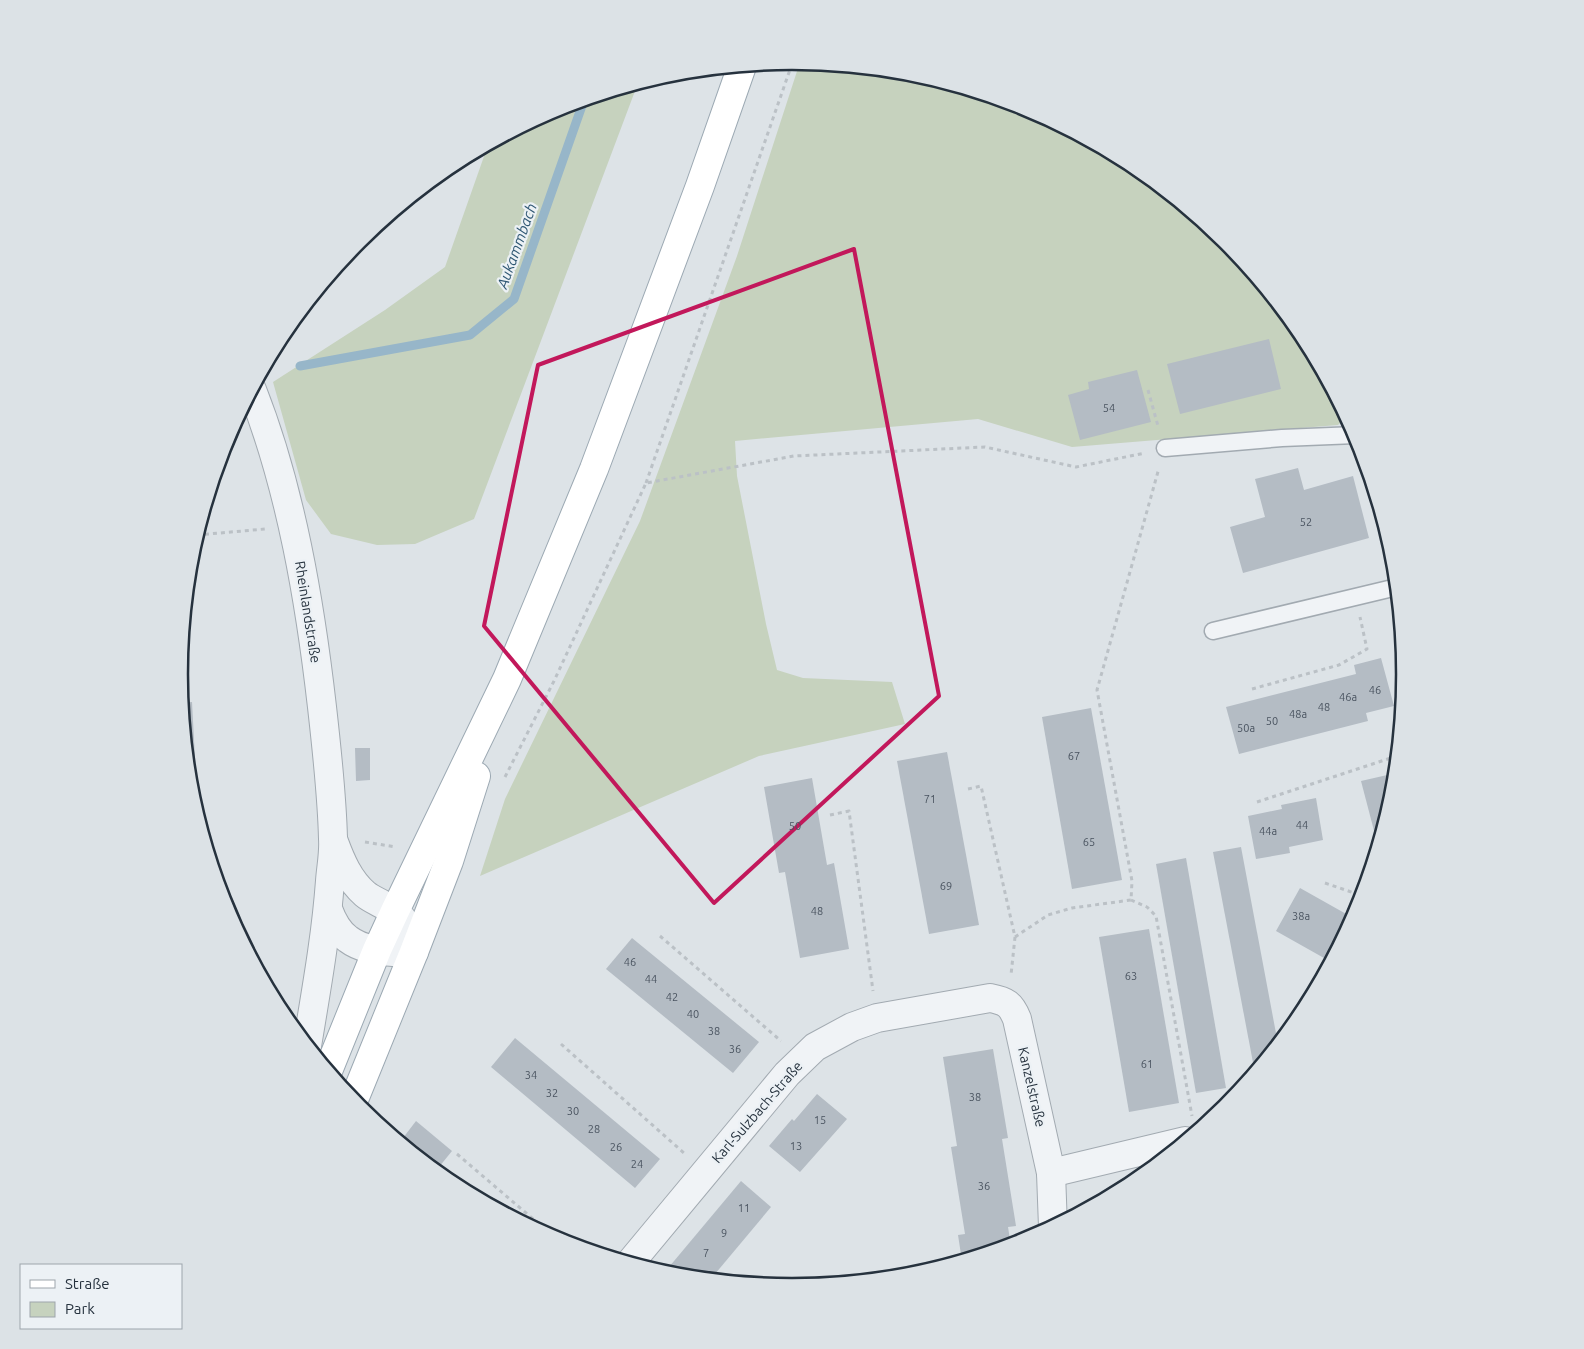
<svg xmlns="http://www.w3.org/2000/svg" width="1584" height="1349" font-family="Ubuntu,sans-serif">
<rect width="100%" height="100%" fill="#dde3e7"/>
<g fill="#c6d2be">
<path d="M800 62 912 73 1027 108 1133 165 1226 241 1302 334 1347 417 1338 425 1072 447 978 419 735 441 737 476 766 624 777 670 803 678 892 682 905 724 759 756 480 876 505 799 640 521 737 256Z"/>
<path d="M638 83 474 519 415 544 377 545 331 534 306 500 273 382 385 310 445 267 488 145 558 108Z"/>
</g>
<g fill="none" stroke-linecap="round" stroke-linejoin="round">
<path stroke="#97b6c9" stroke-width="9" d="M300 366 470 335 514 299 584 100"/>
</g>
<g fill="#b4bcc4">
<path d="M1269 339 1281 389 1180 414 1167 364Z"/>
<path d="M1137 370 1151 422 1080 440 1068 395 1089 389 1088 382Z"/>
<path d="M1298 468 1304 490 1353 476 1369 538 1243 573 1230 527 1265 517 1255 479Z"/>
<path d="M182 643 186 662 180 663Z"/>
<path d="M1381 658 1394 706 1366 713 1368 721 1239 754 1226 707 1356 674 1354 665Z"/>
<path d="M192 702 198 814H196L190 794 182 703Z"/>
<path d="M1091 708 1122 880 1072 889 1042 717Z"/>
<path d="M355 748H370V780L356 781Z"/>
<path d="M947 752 979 925 929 934 897 761Z"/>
<path d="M1396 773 1393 794 1378 846 1361 781Z"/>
<path d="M812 778 827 865 834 863 849 949 800 958 785 872 779 873 764 787Z"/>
<path d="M1316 798 1323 840 1289 847 1290 853 1256 859 1248 816 1282 809 1281 805Z"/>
<path d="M1241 847 1278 1044 1255 1073 1213 852Z"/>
<path d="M1186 858 1226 1088 1196 1093 1156 864Z"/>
<path d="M1300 888 1348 915 1352 909 1357 912 1334 955 1328 951 1324 958 1276 931Z"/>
<path d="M1149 929 1179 1103 1129 1112 1099 937Z"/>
<path d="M632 938 759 1042 733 1073 606 969Z"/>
<path d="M515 1038 660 1159 635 1188 491 1067Z"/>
<path d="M993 1049 1008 1138 1002 1139 1016 1226 1008 1227 1011 1246 962 1261 958 1235 965 1234 951 1147 957 1146 943 1057Z"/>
<path d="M817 1094 847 1119 800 1172 769 1146 792 1119 794 1121Z"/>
<path d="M416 1121 452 1151 439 1167 403 1138Z"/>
<path d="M443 1167 478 1198H477L451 1184 438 1173Z"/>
<path d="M741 1181 771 1207 710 1280 672 1276 664 1273Z"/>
</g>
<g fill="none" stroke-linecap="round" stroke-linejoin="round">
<defs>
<g id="service">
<path d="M1165 448 1282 438 1356 435"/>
<path d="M1213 631 1397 587"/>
</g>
<g id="minor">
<path d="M252 390C291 489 310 602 322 707 327 751 332 795 333 839 334 853 331 867 330 881 326 936 316 991 307 1046"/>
<path d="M328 909C332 920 338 932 348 939 365 952 394 953 414 952 410 930 406 916 385 906 379 902 371 899 365 894 349 880 341 861 334 842"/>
<path d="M1051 1173 1185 1141"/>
<path d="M630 1263 787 1074 815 1047 852 1027 877 1018 990 998C1006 1001 1011 1004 1017 1019L1051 1173 1053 1227"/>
</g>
<g id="primary">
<path d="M328 1071 377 950 395 911 507 679 594 469 700 186 742 66"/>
<path d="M353 1102 414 952 449 861 476 776"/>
</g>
</defs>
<use href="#service" stroke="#a2aab1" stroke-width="19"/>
<use href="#minor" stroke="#a2aab1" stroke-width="30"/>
<use href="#primary" stroke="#9ca9b3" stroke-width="30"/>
<g stroke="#bbc1c6" stroke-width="3" stroke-dasharray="4 4" stroke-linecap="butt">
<path d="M1148 390 1158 426"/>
<path d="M646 483 793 61"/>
<path d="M197 535 265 529"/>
<path d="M1252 689 1339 665 1367 649 1360 617"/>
<path d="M505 777 554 681 646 483 794 456 985 447 1076 467 1145 453"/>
<path d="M968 789 981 786 1015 937 1011 975"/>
<path d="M1257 802 1397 756"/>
<path d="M830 815 849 811 873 991"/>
<path d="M365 842 396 847"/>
<path d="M1325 883 1363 896"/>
<path d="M1131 900 1147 907 1156 916 1192 1116"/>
<path d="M660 936 781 1041"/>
<path d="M1015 937 1048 915 1072 908 1131 900 1132 881 1097 690 1159 468"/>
<path d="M1308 989 1315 990"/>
<path d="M561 1044 684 1153"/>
<path d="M457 1154 560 1242"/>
</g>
<use href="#service" stroke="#f0f3f6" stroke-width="16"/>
<use href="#minor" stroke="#f0f3f6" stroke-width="28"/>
<use href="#primary" stroke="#fff" stroke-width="28"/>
</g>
<path fill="none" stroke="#c2185b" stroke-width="4" stroke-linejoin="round" d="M854 249 939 696 714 903 484 626 538 365Z"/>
<g text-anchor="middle" stroke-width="4.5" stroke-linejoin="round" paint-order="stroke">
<g font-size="11" fill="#4a5460">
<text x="1109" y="412">54</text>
<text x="1306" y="526">52</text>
<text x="1375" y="694">46</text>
<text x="1348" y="701">46a</text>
<text x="1324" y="711">48</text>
<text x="1298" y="718">48a</text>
<text x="1272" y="725">50</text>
<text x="1246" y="732">50a</text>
<text x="1074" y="760">67</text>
<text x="930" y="803">71</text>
<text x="1302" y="829">44</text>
<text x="795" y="830">50</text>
<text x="1268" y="835">44a</text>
<text x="1089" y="846">65</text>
<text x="946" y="890">69</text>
<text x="817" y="915">48</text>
<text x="1301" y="920">38a</text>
<text x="630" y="966">46</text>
<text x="1131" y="980">63</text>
<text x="651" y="983">44</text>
<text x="672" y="1001">42</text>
<text x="693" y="1018">40</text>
<text x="714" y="1035">38</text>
<text x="735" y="1053">36</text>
<text x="1147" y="1068">61</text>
<text x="531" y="1079">34</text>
<text x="552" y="1097">32</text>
<text x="975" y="1101">38</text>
<text x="573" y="1115">30</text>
<text x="820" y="1124">15</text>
<text x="594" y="1133">28</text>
<text x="796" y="1150">13</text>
<text x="616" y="1151">26</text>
<text x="637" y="1168">24</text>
<text x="984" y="1190">36</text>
<text x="744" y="1212">11</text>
<text x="724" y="1237">9</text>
<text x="706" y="1257">7</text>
</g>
<g font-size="14" fill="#26323e" stroke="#ecf1f5">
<text transform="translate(308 612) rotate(81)" y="5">Rheinlandstraße</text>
<text transform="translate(1032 1087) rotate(77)" y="5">Kanzelstraße</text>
<text transform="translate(757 1112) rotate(-49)" y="5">Karl-Sulzbach-Straße</text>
</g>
<g font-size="15" font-style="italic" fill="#2f5773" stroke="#ecf1f5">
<text transform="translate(517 246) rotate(-70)" y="5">Aukammbach</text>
</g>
</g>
<path d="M0 0H1584V1349H0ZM188 674a604 604 0 1 1 1208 0a604 604 0 1 1-1208 0Z" fill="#dce2e6" fill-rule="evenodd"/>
<path fill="none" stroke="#26323e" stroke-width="2.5" d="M188 674a604 604 0 1 1 1208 0a604 604 0 1 1-1208 0Z"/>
<rect x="20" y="1264" width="162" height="65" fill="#ecf1f5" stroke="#9da5ac"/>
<rect x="30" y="1280" width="25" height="8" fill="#ffffff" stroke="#9da5ac"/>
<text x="65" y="1289" font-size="15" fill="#26323e">Straße</text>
<rect x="30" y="1302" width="25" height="15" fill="#c6d2be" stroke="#9da5ac"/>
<text x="65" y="1314" font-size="15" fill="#26323e">Park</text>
</svg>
